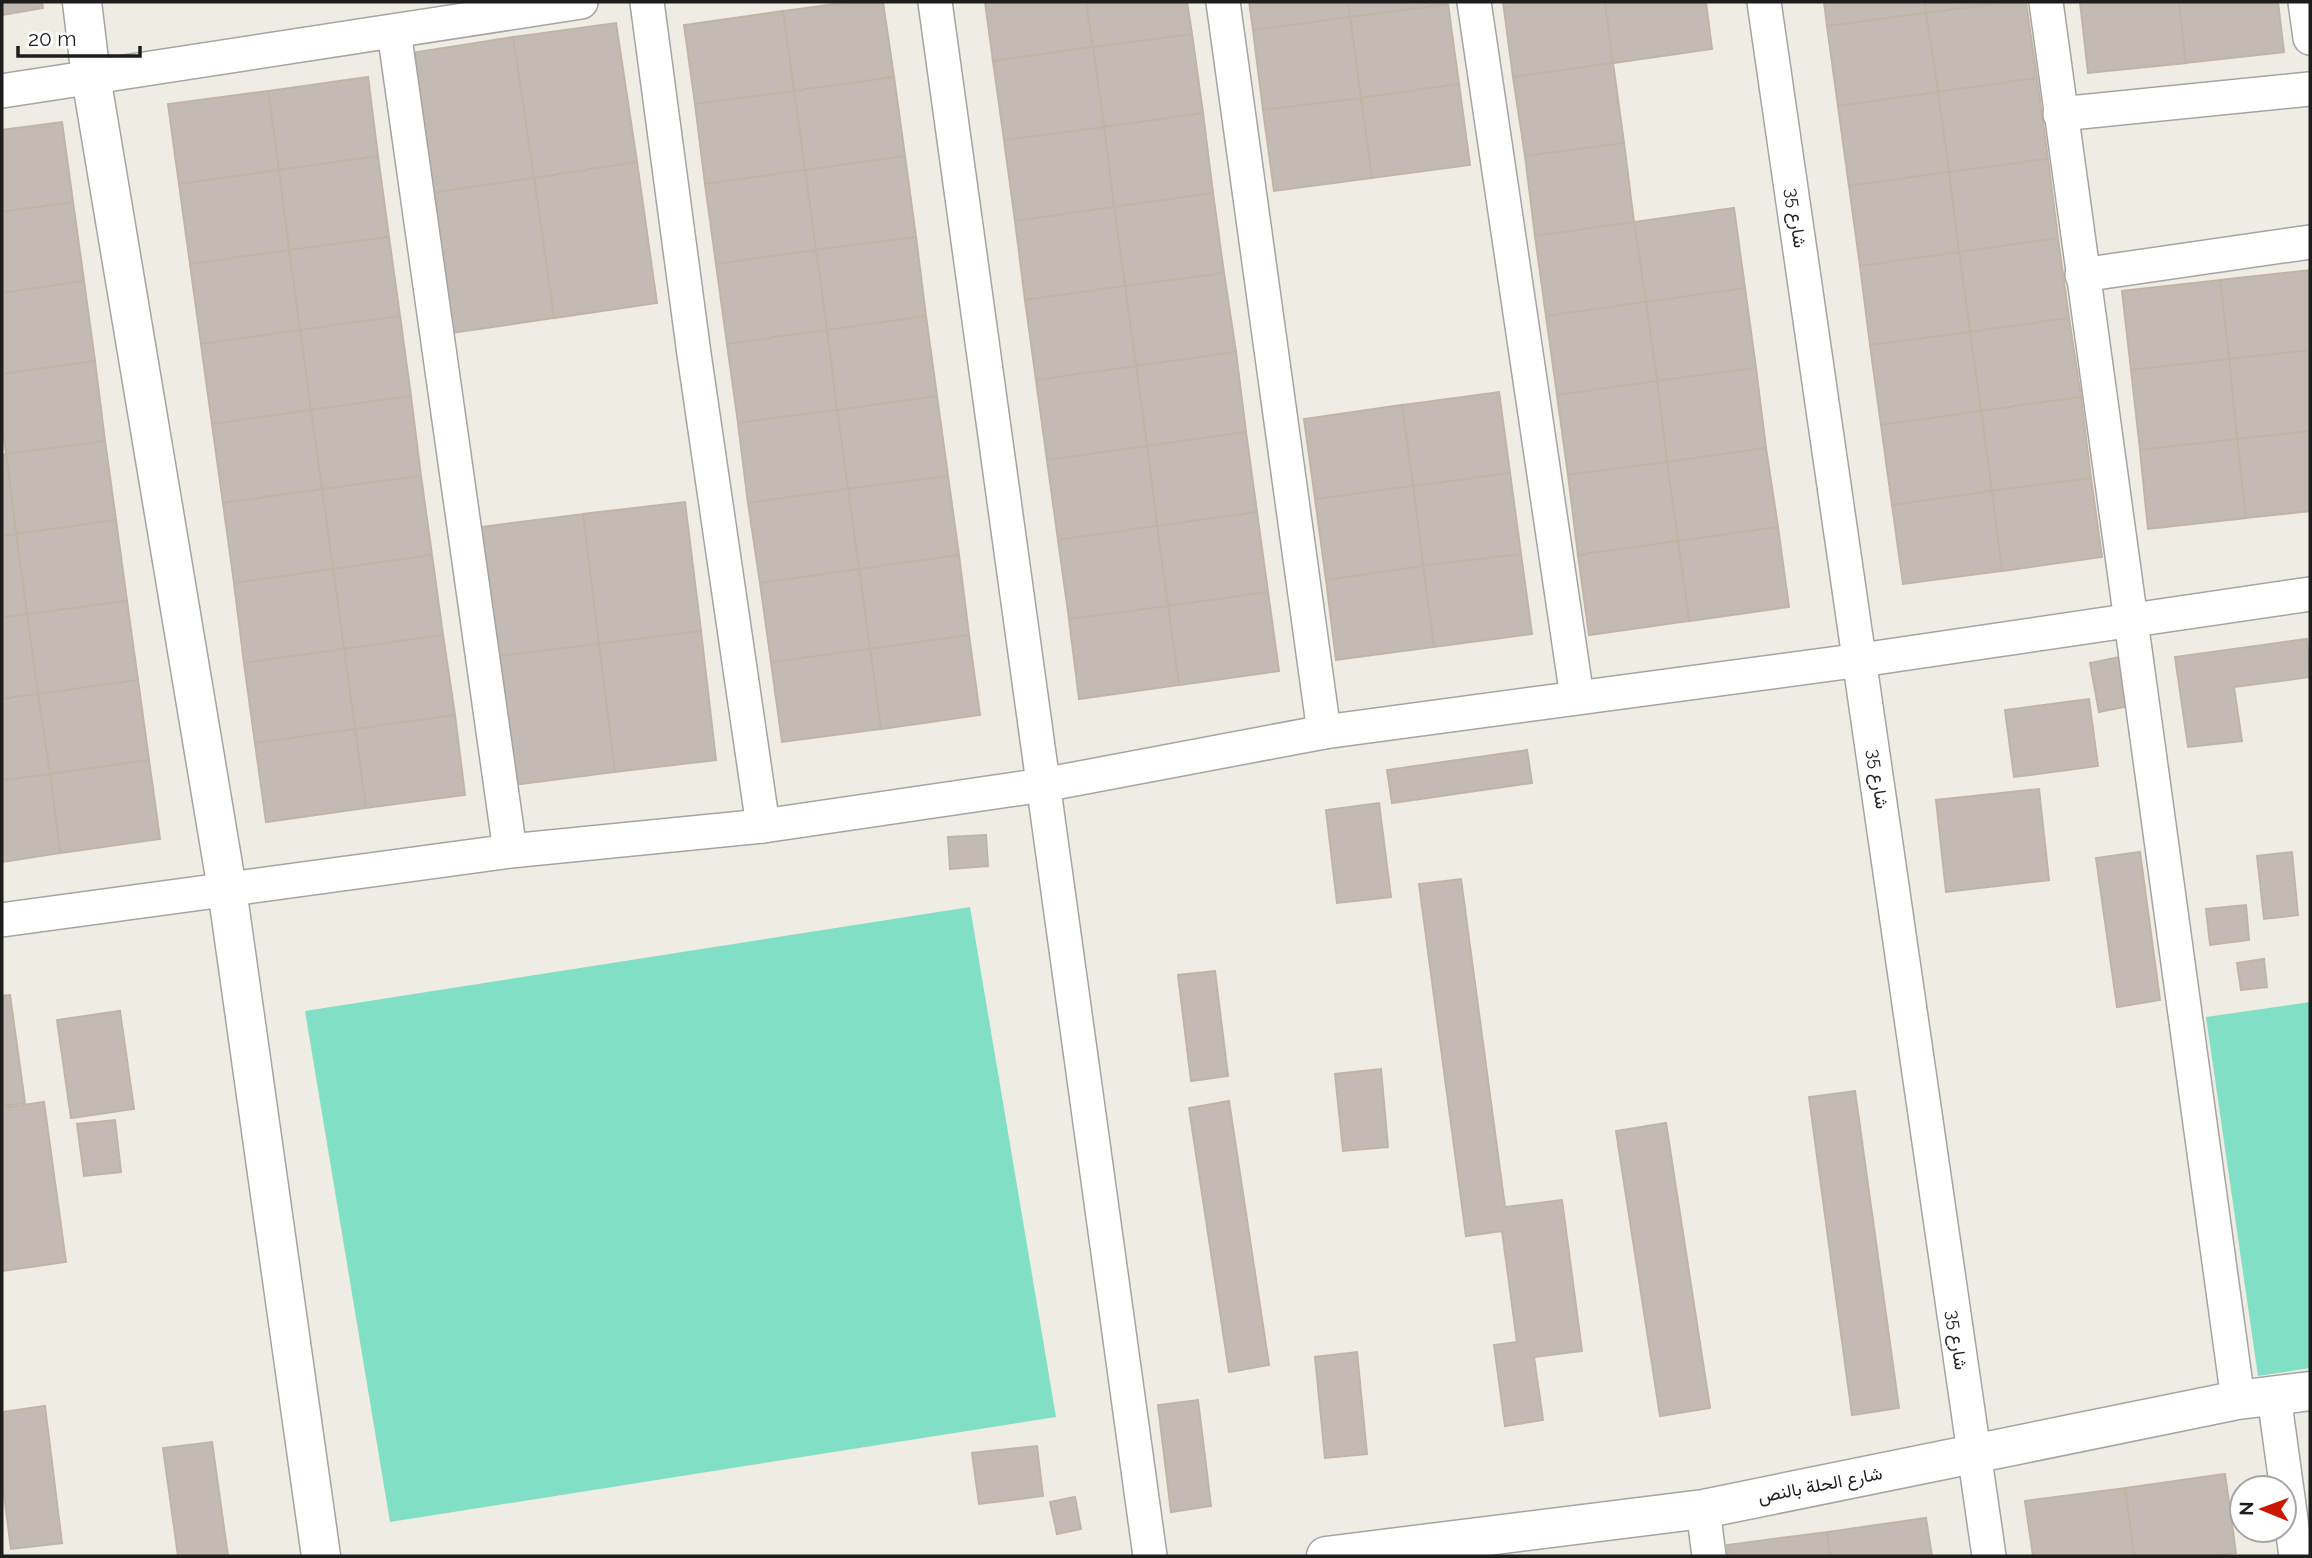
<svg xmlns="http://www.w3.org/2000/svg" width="2312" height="1558" font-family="Raleway,Vazirmatn,sans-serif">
<rect width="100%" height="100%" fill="#efece3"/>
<g fill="#80dfc5">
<path d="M970 907 1056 1417 390 1522 305 1011Z"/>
<path d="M2310 1002V1368L2258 1376 2206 1017Z"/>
</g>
<g fill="#c3bbb3" stroke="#c1b4a5" stroke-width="2">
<path d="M2 2H42L43 8 2 15Z"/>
<path d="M850 2H883L894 77 794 91 783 11Z"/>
<path d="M985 2H1086L1093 47 993 61Z"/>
<path d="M1086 2H1187L1192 34 1093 47Z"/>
<path d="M1249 2H1348L1350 17 1253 30Z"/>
<path d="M1348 2H1448V4L1350 17Z"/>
<path d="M1503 2H1605L1613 63 1513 77Z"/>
<path d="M1605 2H1706L1712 49 1613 63Z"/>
<path d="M1824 2H1925L1926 13 1827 26Z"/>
<path d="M1925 2H2006L1926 13Z"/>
<path d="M2006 2H2026L2037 78 1938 92 1926 13Z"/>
<path d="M2080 2H2179L2186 63 2088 73Z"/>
<path d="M2179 2H2278L2284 52 2186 63Z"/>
<path d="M1448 4 1459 84 1361 98 1350 17Z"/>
<path d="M783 11 794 91 695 104 684 25Z"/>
<path d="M1926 13 1938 92 1838 106 1827 26Z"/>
<path d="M1350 17 1361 98 1263 110 1253 30Z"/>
<path d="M616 23 637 162 534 178 513 37Z"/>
<path d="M1192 34 1203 113 1104 127 1093 47Z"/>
<path d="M513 37 534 178 430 193 411 53Z"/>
<path d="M1093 47 1104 127 1004 140 993 61Z"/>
<path d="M1613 63 1624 143 1525 156 1513 77Z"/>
<path d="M368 77 378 156 279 170 268 91Z"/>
<path d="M894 77 905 156 805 170 794 91Z"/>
<path d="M2037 78 2048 159 1949 172 1938 92Z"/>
<path d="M1459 84 1470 165 1372 178 1361 98Z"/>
<path d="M268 91 279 170 179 184 168 104Z"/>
<path d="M794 91 805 170 705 184 695 104Z"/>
<path d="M1938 92 1949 172 1849 186 1838 106Z"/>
<path d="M1361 98 1372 178 1274 191 1263 110Z"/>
<path d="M1203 113 1213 193 1114 207 1104 127Z"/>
<path d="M62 122 73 202 2 212V130Z"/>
<path d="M1104 127 1114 207 1015 221 1004 140Z"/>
<path d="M1624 143 1634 222 1535 236 1525 156Z"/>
<path d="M378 156 389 237 289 250 279 170Z"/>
<path d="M905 156 916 237 816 250 805 170Z"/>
<path d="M2048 159 2058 238 1959 252 1949 172Z"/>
<path d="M637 162 657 303 554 318 534 178Z"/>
<path d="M279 170 289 250 190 264 179 184Z"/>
<path d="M805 170 816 250 716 264 705 184Z"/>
<path d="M1949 172 1959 252 1860 266 1849 186Z"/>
<path d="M534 178 554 318 451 333 430 193Z"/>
<path d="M1213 193 1224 273 1125 286 1114 207Z"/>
<path d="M73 202 84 281 2 293V212Z"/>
<path d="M1114 207 1125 286 1025 300 1015 221Z"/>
<path d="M1734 208 1745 288 1646 302 1634 222Z"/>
<path d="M1634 222 1646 302 1546 316 1535 236Z"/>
<path d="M389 237 400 316 300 330 289 250Z"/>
<path d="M916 237 926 316 827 330 816 250Z"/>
<path d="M2058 238 2069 318 1970 332 1959 252Z"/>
<path d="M289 250 300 330 201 344 190 264Z"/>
<path d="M816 250 827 330 727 344 716 264Z"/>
<path d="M1959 252 1970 332 1870 345 1860 266Z"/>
<path d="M2310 270V350L2229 359 2220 280Z"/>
<path d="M1224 273 1236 352 1136 366 1125 286Z"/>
<path d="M2220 280 2229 359 2131 370 2122 291Z"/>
<path d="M84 281 95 361 2 374V293Z"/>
<path d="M1125 286 1136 366 1036 380 1025 300Z"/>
<path d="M1745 288 1756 368 1657 381 1646 302Z"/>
<path d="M1646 302 1657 381 1557 395 1546 316Z"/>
<path d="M400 316 411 396 311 410 300 330Z"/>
<path d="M926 316 937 396 837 410 827 330Z"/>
<path d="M2069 318 2081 397 1981 411 1970 332Z"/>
<path d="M300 330 311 410 212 424 201 344Z"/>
<path d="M827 330 837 410 738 423 727 344Z"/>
<path d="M1970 332 1981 411 1881 425 1870 345Z"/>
<path d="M2310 350V431L2237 439 2229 359Z"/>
<path d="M1236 352 1246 432 1147 446 1136 366Z"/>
<path d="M2229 359 2237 439 2140 450 2131 370Z"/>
<path d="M95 361 105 441 6 454 2 425V374Z"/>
<path d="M1136 366 1147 446 1047 460 1036 380Z"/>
<path d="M1756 368 1766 448 1667 462 1657 381Z"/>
<path d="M1657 381 1667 462 1568 475 1557 395Z"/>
<path d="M1499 392 1510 473 1413 486 1402 405Z"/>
<path d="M411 396 421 476 322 489 311 410Z"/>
<path d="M937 396 948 476 848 489 837 410Z"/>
<path d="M2081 397 2091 478 1992 491 1981 411Z"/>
<path d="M1402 405 1413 486 1315 499 1304 419Z"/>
<path d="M311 410 322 489 223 503 212 424Z"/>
<path d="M837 410 848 489 748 503 738 423Z"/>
<path d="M1981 411 1992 491 1892 505 1881 425Z"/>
<path d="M2310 431V511L2246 518 2237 439Z"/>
<path d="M1246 432 1257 512 1157 526 1147 446Z"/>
<path d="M2237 439 2246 518 2148 529 2140 450Z"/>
<path d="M105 441 116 520 16 534 6 454Z"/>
<path d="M1147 446 1157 526 1058 540 1047 460Z"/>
<path d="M1766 448 1778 527 1678 541 1667 462Z"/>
<path d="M6 454 16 534 2 536V455Z"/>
<path d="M1667 462 1678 541 1578 555 1568 475Z"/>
<path d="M1510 473 1521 554 1423 566 1413 486Z"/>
<path d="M421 476 432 555 333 569 322 489Z"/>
<path d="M948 476 959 555 859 569 848 489Z"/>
<path d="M2091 478 2102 557 2002 571 1992 491Z"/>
<path d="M1413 486 1423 566 1326 580 1315 499Z"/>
<path d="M322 489 333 569 234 583 223 503Z"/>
<path d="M848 489 859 569 760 583 748 503Z"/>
<path d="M1992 491 2002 571 1903 584 1892 505Z"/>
<path d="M685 502 701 631 599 644 583 514Z"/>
<path d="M1257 512 1268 592 1168 606 1157 526Z"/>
<path d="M583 514 599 644 497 656 481 527Z"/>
<path d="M116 520 127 601 27 614 16 534Z"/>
<path d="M1157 526 1168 606 1069 619 1058 540Z"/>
<path d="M1778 527 1789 607 1689 621 1678 541Z"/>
<path d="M16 534 27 614 2 618V536Z"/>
<path d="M1678 541 1689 621 1589 635 1578 555Z"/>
<path d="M1521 554 1532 634 1434 647 1423 566Z"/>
<path d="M432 555 443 635 344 649 333 569Z"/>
<path d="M959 555 969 635 870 649 859 569Z"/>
<path d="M1423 566 1434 647 1336 660 1326 580Z"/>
<path d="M333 569 344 649 244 663 234 583Z"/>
<path d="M859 569 870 649 771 662 760 583Z"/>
<path d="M1268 592 1279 671 1179 685 1168 606Z"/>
<path d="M127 601 138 680 38 694 27 614Z"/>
<path d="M1168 606 1179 685 1079 699 1069 619Z"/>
<path d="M27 614 38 694 2 699V618Z"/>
<path d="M701 631 716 760 615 772 599 644Z"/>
<path d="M443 635 455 715 355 729 344 649Z"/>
<path d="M969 635 980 715 881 729 870 649Z"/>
<path d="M2307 639 2310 677 2234 687 2242 741 2188 747 2175 657Z"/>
<path d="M599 644 615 772 514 785 497 656Z"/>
<path d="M344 649 355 729 255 743 244 663Z"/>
<path d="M870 649 881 729 782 742 771 662Z"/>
<path d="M2120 657 2129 706 2099 712 2090 663Z"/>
<path d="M138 680 149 760 50 774 38 694Z"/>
<path d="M38 694 50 774 2 780V699Z"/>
<path d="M2089 699 2098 766 2014 777 2005 710Z"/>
<path d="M455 715 465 795 366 808 355 729Z"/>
<path d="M355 729 366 808 266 822 255 743Z"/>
<path d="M1527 750 1532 783 1392 803 1387 770Z"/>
<path d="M149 760 160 839 60 853 50 774Z"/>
<path d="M50 774 60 853 2 862V780Z"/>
<path d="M2039 789 2049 880 1946 892 1936 800Z"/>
<path d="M1379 803 1391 897 1337 903 1326 810Z"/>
<path d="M986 835 988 866 950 869 948 837Z"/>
<path d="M2140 852 2160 1000 2117 1007 2096 858Z"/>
<path d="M2292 852 2298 915 2264 919 2257 856Z"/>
<path d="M1461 879 1505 1207 1562 1200 1582 1351 1534 1357 1543 1420 1505 1426 1494 1345 1517 1342 1502 1231 1466 1236 1419 884Z"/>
<path d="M2246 905 2249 940 2210 945 2206 909Z"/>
<path d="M2264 959 2267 987 2241 990 2237 963Z"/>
<path d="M1215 971 1228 1076 1191 1081 1178 975Z"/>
<path d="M10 995 25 1103 2 1106V996Z"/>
<path d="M120 1011 134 1109 71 1118 57 1020Z"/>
<path d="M1381 1069 1388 1147 1343 1151 1335 1074Z"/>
<path d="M1855 1091 1899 1408 1852 1415 1809 1097Z"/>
<path d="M1229 1101 1269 1365 1229 1372 1189 1108Z"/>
<path d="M44 1102 66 1262 2 1271V1108Z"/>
<path d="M115 1120 121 1172 84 1176 77 1124Z"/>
<path d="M1666 1123 1710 1408 1660 1416 1616 1131Z"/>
<path d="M1357 1352 1367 1454 1325 1458 1315 1357Z"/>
<path d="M1198 1400 1211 1506 1171 1512 1158 1405Z"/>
<path d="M45 1406 62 1543 11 1549 2 1479V1412Z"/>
<path d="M212 1442 228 1556H178L163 1448Z"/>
<path d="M1037 1446 1043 1496 979 1504 972 1453Z"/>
<path d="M2225 1474 2236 1553 2213 1556H2134L2125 1488Z"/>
<path d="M2125 1488 2134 1556H2033L2025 1501Z"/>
<path d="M1075 1497 1081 1529 1057 1534 1050 1502Z"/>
<path d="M1926 1518 1932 1556H1830L1827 1532Z"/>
<path d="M1827 1532 1830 1556H1728L1727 1545Z"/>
</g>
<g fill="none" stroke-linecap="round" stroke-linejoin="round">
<defs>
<g id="minor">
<path d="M647 2 694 354 763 826"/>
<path d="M935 2 1150 1556"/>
<path d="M1223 2 1324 732"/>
<path d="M1474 2 1577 697"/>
<path d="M1764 2 1989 1556"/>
<path d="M2046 2 2238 1400"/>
<path d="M2305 2 2310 38"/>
<path d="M394 31 510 851"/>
<path d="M2 91 581 2"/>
<path d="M2060 114 2310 89"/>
<path d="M2082 275 2310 242"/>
<path d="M2 920 510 851 763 826 1043 785 1324 732 1861 660 2310 594"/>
<path d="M2274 1396 2296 1556"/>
<path d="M1703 1509 1709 1556"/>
</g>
<g id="tertiary">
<path d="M82 2 91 77 227 889 321 1556"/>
<path d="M1326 1556 1703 1509 2238 1400 2310 1391"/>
</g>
</defs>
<use href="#minor" stroke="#a4a4a4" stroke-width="36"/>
<use href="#tertiary" stroke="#a4a4a4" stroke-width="41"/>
<use href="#minor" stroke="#fff" stroke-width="33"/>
<use href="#tertiary" stroke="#fff" stroke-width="38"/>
</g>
<g text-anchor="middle" stroke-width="5" stroke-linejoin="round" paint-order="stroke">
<g font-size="18" fill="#1d1d1d" stroke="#fff">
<text transform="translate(1796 218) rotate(82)" y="6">شارع 35</text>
<text transform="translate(1878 779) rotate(82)" y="6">شارع 35</text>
<text transform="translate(1957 1340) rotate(82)" y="6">شارع 35</text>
<text transform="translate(1820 1485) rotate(-11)" y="6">شارع الحلة بالنص</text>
</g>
</g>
<rect width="2312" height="1558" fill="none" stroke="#1d1d1d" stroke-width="7"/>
<g transform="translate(2263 1509) rotate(271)"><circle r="33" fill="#ffffff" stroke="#a5a5a5" stroke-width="2"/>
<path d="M0-5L12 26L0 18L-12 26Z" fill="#cb1700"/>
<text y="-10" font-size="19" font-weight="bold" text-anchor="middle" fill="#1d1d1d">N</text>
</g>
<path d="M18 46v10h122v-10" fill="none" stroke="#1d1d1d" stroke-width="3.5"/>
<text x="28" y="46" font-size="21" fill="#1d1d1d" stroke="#ffffff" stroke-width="5" paint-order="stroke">20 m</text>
</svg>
